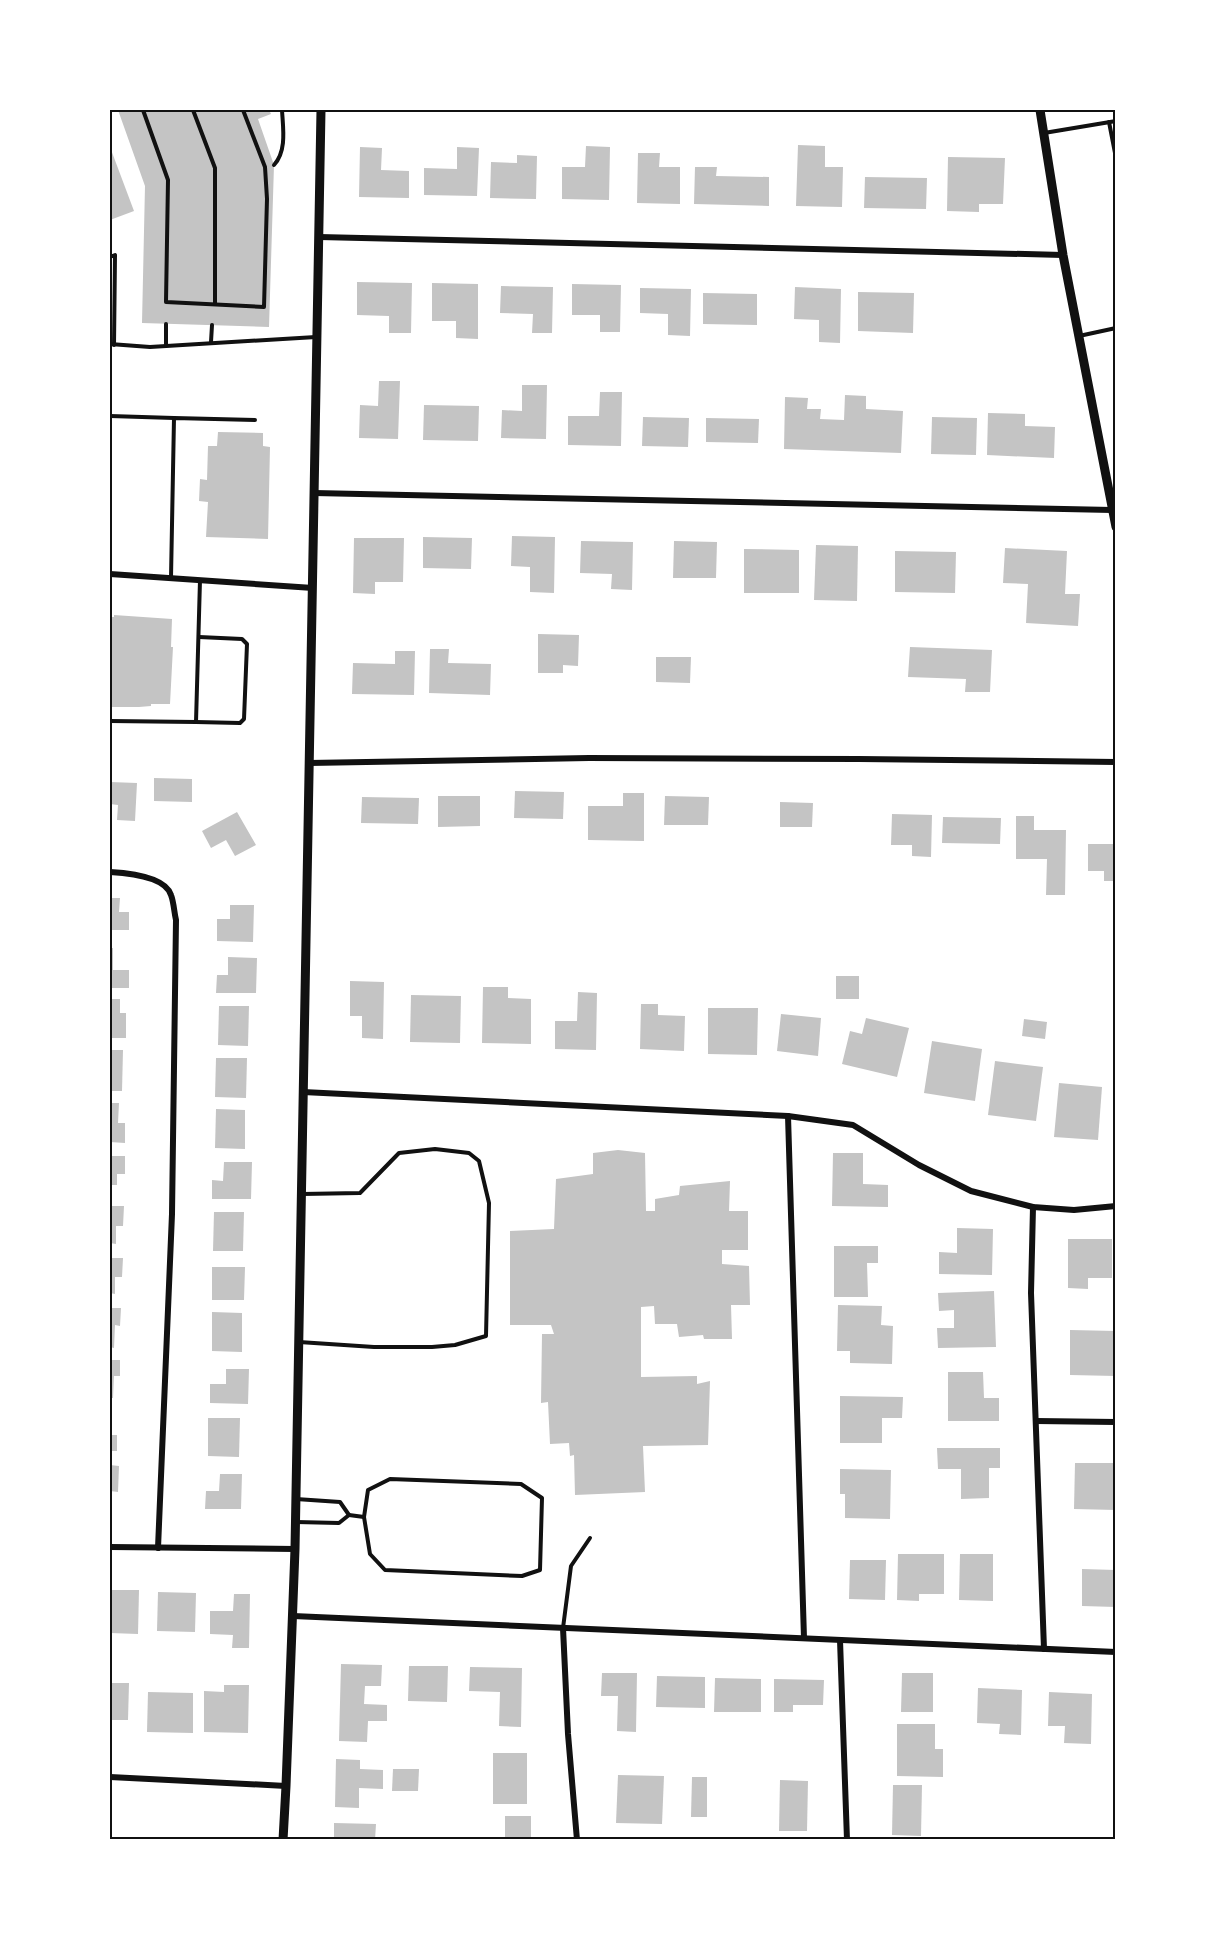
<svg xmlns="http://www.w3.org/2000/svg" width="1225" height="1949" font-family="'Roboto Condensed',sans-serif">
<rect width="100%" height="100%" fill="#fff"/>
<g fill="#c4c4c4">
<path d="M118 110H269L271 114 258 119 274 165 269 327 142 323 145 186Z"/>
<path d="M798 145 825 146V167H843L842 207 796 206Z"/>
<path d="M586 146 610 147 609 200 562 199V167H585Z"/>
<path d="M110 147 134 211 110 220Z"/>
<path d="M360 147 382 148 381 170 409 171V198L359 197Z"/>
<path d="M457 147 479 148 477 196 424 195V168L457 169Z"/>
<path d="M638 153H660L659 167H680V204L637 203Z"/>
<path d="M517 155 537 156 536 199 490 198 491 162 517 163Z"/>
<path d="M948 157 1005 158 1003 204H979V212L947 211Z"/>
<path d="M695 167H717L716 176 769 177V206L694 204Z"/>
<path d="M865 177 927 178 926 209 864 208Z"/>
<path d="M357 282 412 283 411 333H389V316L357 315Z"/>
<path d="M432 283 478 284V339L456 338V321H432Z"/>
<path d="M572 284 621 285 620 332H600V315H572Z"/>
<path d="M501 286 553 287 552 333H532L533 314 500 313Z"/>
<path d="M795 287 841 289 840 343 819 342V320L794 319Z"/>
<path d="M640 288 691 289 690 336 668 335V314L640 313Z"/>
<path d="M858 292 914 293 913 333 858 331Z"/>
<path d="M703 293 757 294V325L703 324Z"/>
<path d="M379 381H400L398 439 359 438 360 405 378 406Z"/>
<path d="M522 385H547L546 439 501 438 502 410 522 411Z"/>
<path d="M600 392H622L621 446 568 445V416H599Z"/>
<path d="M845 395 866 396V409L903 411 901 453 784 449 785 397 808 398 807 409H821L820 419 844 420Z"/>
<path d="M424 405 479 406 478 441 423 440Z"/>
<path d="M988 413 1025 414V426L1055 427 1054 458 987 455Z"/>
<path d="M643 417 689 418 688 447 642 446Z"/>
<path d="M932 417 977 418 976 455 931 454Z"/>
<path d="M706 418 759 419 758 443 706 442Z"/>
<path d="M218 432 263 433V446L270 447 268 539 206 537 208 502 199 501 200 479 207 480 208 446H217Z"/>
<path d="M512 536 555 537 554 593 530 592V567L511 566Z"/>
<path d="M423 537 472 538 471 569 423 568Z"/>
<path d="M354 538H404L403 582H375V594L353 593Z"/>
<path d="M581 541 633 542 632 590 611 589 612 574 580 573Z"/>
<path d="M674 541 717 542 716 578H673Z"/>
<path d="M816 545 858 546 857 601 814 600Z"/>
<path d="M1005 548 1067 551 1065 594H1080L1078 626 1026 623 1028 584 1003 583Z"/>
<path d="M744 549 799 550V593H744Z"/>
<path d="M895 551 956 552 955 593 895 592Z"/>
<path d="M114 615 172 619 171 647H173L170 704H151V706L139 707H112V704H110V617H114Z"/>
<path d="M538 634 579 635 578 666 563 665V673H538Z"/>
<path d="M910 647 992 650 990 692H965L966 679 908 677Z"/>
<path d="M430 649H449L448 663 491 664 490 695 429 693Z"/>
<path d="M395 651H415L414 695 352 694 353 663 395 664Z"/>
<path d="M656 657H691L690 683 656 682Z"/>
<path d="M154 778 192 779V802L154 801Z"/>
<path d="M110 782 137 783 135 821 117 820 118 805 110 804Z"/>
<path d="M515 791 564 792 563 819 514 818Z"/>
<path d="M623 793H644V841L588 840V806H623Z"/>
<path d="M438 796H480V826L438 827Z"/>
<path d="M665 796 709 797 708 825H664Z"/>
<path d="M362 797 419 798 418 824 361 823Z"/>
<path d="M780 802 813 803 812 827H780Z"/>
<path d="M237 812 256 845 235 856 226 840 211 848 202 831Z"/>
<path d="M892 814 932 815 931 857 912 856V845H891Z"/>
<path d="M1016 816H1034V830H1066L1065 895H1046L1047 859H1016Z"/>
<path d="M943 817 1001 818 1000 844 942 843Z"/>
<path d="M1088 844H1116V881H1104V871H1088Z"/>
<path d="M110 898H120L119 912H129V930H110Z"/>
<path d="M230 905H254L253 942 217 941V919H230Z"/>
<path d="M110 948H113V970H129V988H110Z"/>
<path d="M228 957 257 958 256 993H216L217 975H228Z"/>
<rect x="836" y="976" width="23" height="23"/>
<path d="M350 981 384 982 383 1039 362 1038V1016H350Z"/>
<path d="M483 987H508V998L531 999V1044L482 1043Z"/>
<path d="M578 992 597 993 596 1050 555 1049V1021H577Z"/>
<path d="M411 995 461 996 460 1043 410 1042Z"/>
<path d="M110 999H120V1013H126V1038H110Z"/>
<path d="M641 1004H658V1015L685 1016 684 1051 640 1049Z"/>
<path d="M219 1006H249L248 1046 218 1045Z"/>
<path d="M708 1008H758L757 1055 708 1054Z"/>
<path d="M781 1014 821 1018 818 1056 777 1051Z"/>
<path d="M866 1018 909 1028 897 1077 842 1064 850 1031 862 1034Z"/>
<path d="M1024 1019 1047 1022 1045 1039 1022 1036Z"/>
<path d="M932 1041 982 1049 975 1101 924 1093Z"/>
<path d="M110 1050H123L122 1091H110Z"/>
<path d="M216 1058H247L246 1098 215 1097Z"/>
<path d="M995 1061 1043 1067 1036 1121 988 1115Z"/>
<path d="M1059 1083 1102 1087 1098 1140 1054 1137Z"/>
<path d="M110 1103H119L118 1123H125V1143L110 1142Z"/>
<path d="M216 1109 245 1110V1149L215 1148Z"/>
<path d="M618 1150 645 1153 646 1211H655V1199L679 1195 680 1186 730 1181 729 1211H748V1250H722V1264L749 1266 750 1305H731L732 1339H704L703 1335 679 1337 677 1324H655L654 1306 641 1307V1377L697 1376V1384L710 1381 708 1445 643 1446 645 1492 575 1495 574 1455 570 1456 569 1443 550 1444 548 1402 541 1403 542 1334H554L551 1325H510V1231L554 1229 556 1179 593 1174V1153Z"/>
<path d="M833 1153H863V1184L888 1185V1207L832 1206Z"/>
<path d="M110 1156H125V1174H117V1185H110Z"/>
<path d="M224 1162H252L251 1199H212V1180L223 1181Z"/>
<path d="M110 1206H124L123 1226H116V1244L110 1243Z"/>
<path d="M214 1212H244L243 1251H213Z"/>
<path d="M957 1228 993 1229 992 1275 939 1274V1252L957 1253Z"/>
<path d="M1068 1239H1112V1278H1088V1289L1068 1288Z"/>
<path d="M834 1246H878V1263H867L868 1297H834Z"/>
<path d="M110 1258H123L122 1277H115V1294L110 1293Z"/>
<path d="M212 1267H245L244 1300H212Z"/>
<path d="M994 1291 996 1347 938 1348 937 1328H954V1310L939 1311 938 1293Z"/>
<path d="M838 1305 882 1306 881 1325 893 1326 892 1364 850 1363V1351H837Z"/>
<path d="M110 1308H121L120 1326 115 1325 114 1348 110 1347Z"/>
<path d="M212 1312 242 1313V1352L212 1351Z"/>
<path d="M1070 1330 1116 1331V1376L1070 1375Z"/>
<path d="M110 1360H120V1376H114L113 1398H110Z"/>
<path d="M226 1369H249L248 1404 210 1403V1384H226Z"/>
<path d="M948 1372H983L984 1398H999V1421H948Z"/>
<path d="M840 1396 903 1397 902 1418H882V1443H840Z"/>
<path d="M208 1418H240L239 1457 208 1456Z"/>
<rect x="110" y="1435" width="7" height="16"/>
<path d="M937 1448H1000V1468H989V1498L961 1499V1469H938Z"/>
<path d="M1075 1463H1116V1510L1074 1509Z"/>
<path d="M110 1465 119 1466 118 1492 110 1491Z"/>
<path d="M840 1469 891 1470 890 1519 845 1518V1494H840Z"/>
<path d="M220 1474H242L241 1509H205L206 1491H219Z"/>
<path d="M898 1554H944V1594H919V1601L897 1600Z"/>
<path d="M960 1554H993V1601L959 1600Z"/>
<path d="M850 1560H886L885 1600 849 1599Z"/>
<path d="M1082 1569 1116 1570V1607L1082 1606Z"/>
<path d="M110 1590H139L138 1634 110 1633Z"/>
<path d="M158 1592 196 1593 195 1632 157 1631Z"/>
<path d="M234 1594H250L249 1648H232L233 1635 210 1634V1611H233Z"/>
<path d="M341 1664 382 1665 381 1686H365L364 1704 387 1705V1721H368L367 1742 339 1741Z"/>
<path d="M409 1666H448L447 1702 408 1701Z"/>
<path d="M470 1667 522 1668 521 1727 499 1726 500 1692 469 1691Z"/>
<path d="M602 1673H637L636 1732 617 1731 618 1696H601Z"/>
<path d="M902 1673H933V1712H901Z"/>
<path d="M657 1676 705 1677V1708L656 1707Z"/>
<path d="M715 1678 761 1679V1712H714Z"/>
<path d="M774 1679 824 1680 823 1705H793V1712H774Z"/>
<path d="M110 1683H129L128 1720H110Z"/>
<path d="M224 1685H249L248 1733 204 1732V1691L224 1692Z"/>
<path d="M978 1688 1022 1690 1021 1735 999 1734 1000 1724 977 1723Z"/>
<path d="M148 1692 193 1693V1733L147 1732Z"/>
<path d="M1049 1692 1092 1694 1091 1744 1064 1743 1065 1726H1048Z"/>
<path d="M897 1724H935V1749H943V1777L897 1776Z"/>
<rect x="493" y="1753" width="34" height="51"/>
<path d="M336 1759 360 1760V1769L383 1770V1789L359 1788V1808L335 1807Z"/>
<path d="M393 1769H419L418 1791H392Z"/>
<path d="M618 1775 664 1776 662 1824 616 1823Z"/>
<path d="M692 1777H707V1817H691Z"/>
<path d="M780 1780 808 1781 807 1831H779Z"/>
<path d="M893 1785H922L921 1836 892 1835Z"/>
<rect x="505" y="1816" width="26" height="24"/>
<path d="M334 1823 376 1824 375 1840H334Z"/>
</g>
<g fill="none" stroke-linecap="round" stroke-linejoin="round">
<g stroke="#111" stroke-width="4">
<path d="M143 110 168 180 166 302 264 307 267 199 265 167 243 110"/>
<path d="M193 110 215 168V304"/>
<path d="M1109 122 1116 158"/>
<path d="M1044 133 1116 121"/>
<path d="M274 165C287 151 283 128 282 110"/>
<path d="M110 257 115 255 114 345"/>
<path d="M1079 336 1116 328"/>
<path d="M211 342 212 325"/>
<path d="M110 344 150 347 316 337"/>
<path d="M166 345V324"/>
<path d="M110 416 174 418"/>
<path d="M171 578 174 418 255 420"/>
<path d="M110 721 196 722 200 580"/>
<path d="M196 722 240 723 244 719 247 644 242 639 199 637"/>
<path d="M299 1342 374 1347H432L455 1345 486 1336 489 1203 479 1161 469 1153 435 1149 399 1153 360 1193 302 1194"/>
<path d="M390 1479 521 1484 542 1498 540 1570 522 1576 385 1570 370 1554 364 1517 368 1490Z"/>
<path d="M296 1499 340 1502 349 1515 339 1523 296 1522"/>
<path d="M349 1515 364 1517"/>
<path d="M563 1628 571 1566 590 1538"/>
</g>
<g stroke="#111" stroke-width="6">
<path d="M319 237 1063 255"/>
<path d="M314 493 1112 510"/>
<path d="M110 574 313 588"/>
<path d="M309 763 589 758 859 759 1116 762"/>
<path d="M110 872C127 873 165 876 171 895 174 903 174 912 176 920L172 1214 158 1548"/>
<path d="M303 1092 788 1116 853 1125 919 1165 971 1191 1033 1207 1074 1210 1116 1206"/>
<path d="M788 1116 804 1638"/>
<path d="M1033 1207 1031 1293 1044 1649"/>
<path d="M1036 1421 1116 1422"/>
<path d="M110 1547 295 1549"/>
<path d="M293 1616 1116 1652"/>
<path d="M563 1628 568 1734 577 1840"/>
<path d="M840 1640 847 1840"/>
<path d="M110 1777 286 1786"/>
</g>
<g stroke="#111" stroke-width="9">
<path d="M1040 110 1063 255 1116 527"/>
<path d="M283 1840 286 1786 295 1549 321 110"/>
</g>
</g>
<rect width="1225" height="1949" fill="none" stroke="#ffffff" stroke-width="222"/>
<rect x="111" y="111" width="1003" height="1727" fill="none" stroke="#111" stroke-width="2"/>
</svg>
